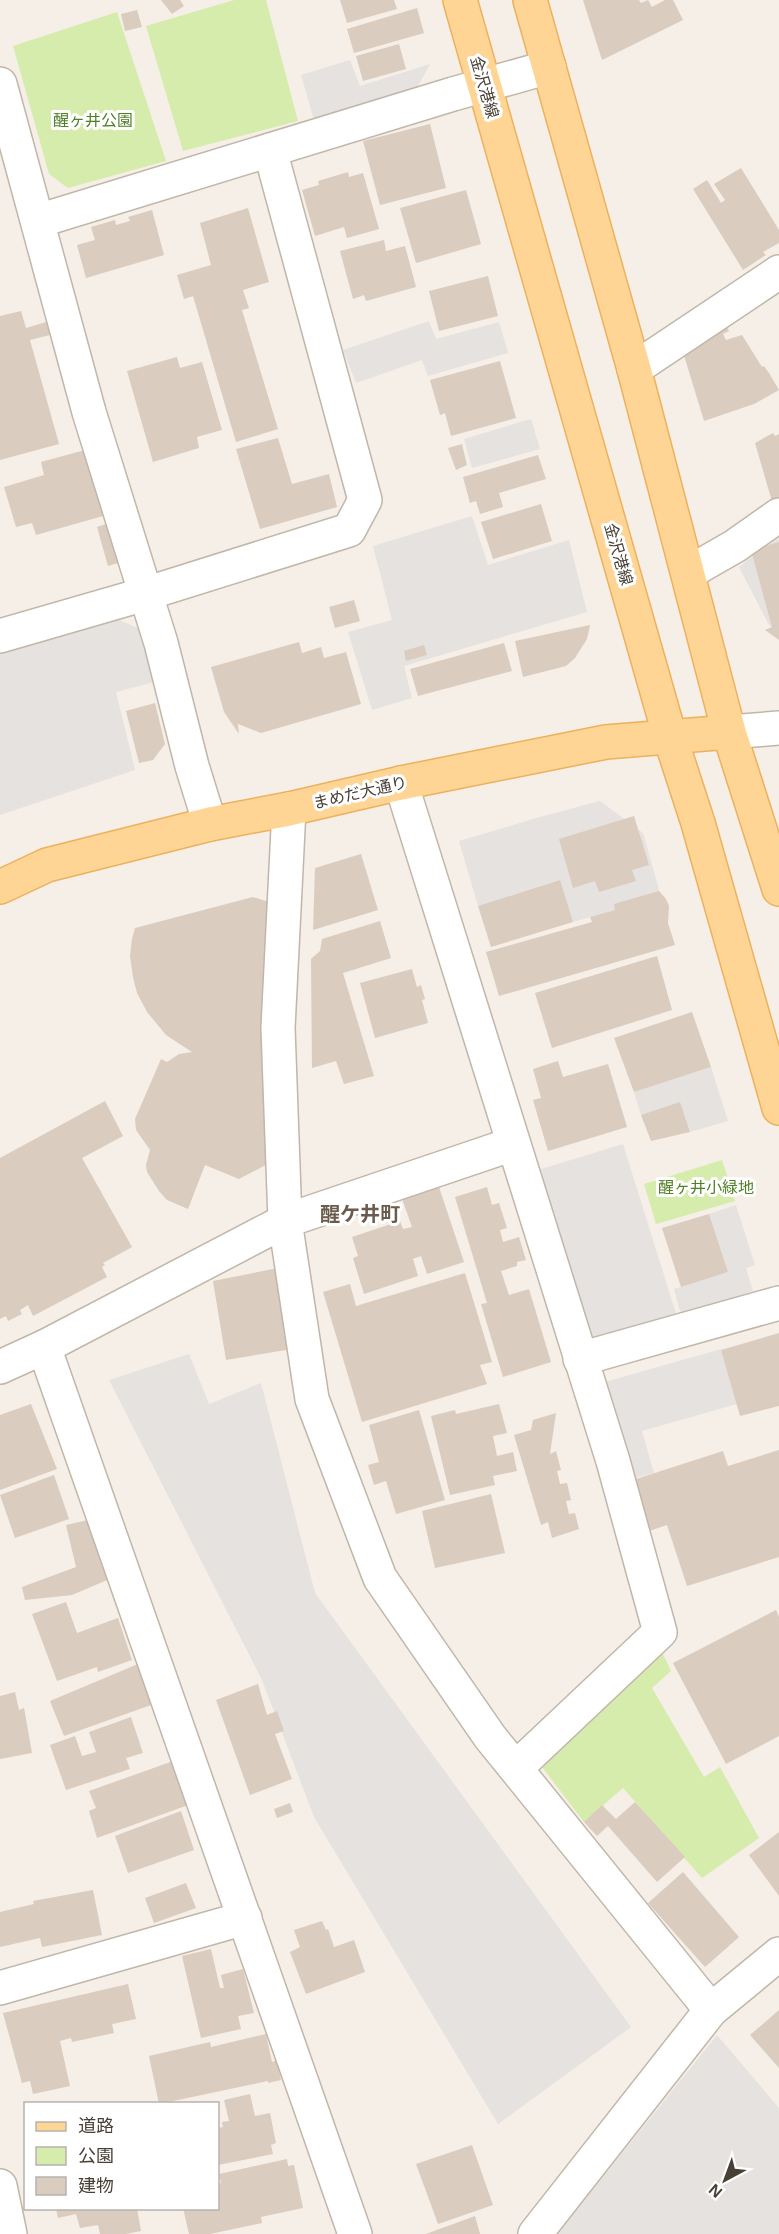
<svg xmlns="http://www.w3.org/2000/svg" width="779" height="2234" font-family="Arial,'Noto Sans JP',sans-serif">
<rect width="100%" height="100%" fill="#f5efe7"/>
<g fill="#d6ecad">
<path d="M234 0H266L298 121 183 151 146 26Z"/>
<path d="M117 12 166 161 68 188 49 174 13 46Z"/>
<path d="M722 1160 735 1201 656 1224 644 1184Z"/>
<path d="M662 1652 671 1671 652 1688 704 1777 720 1767 759 1838 702 1878 623 1788 584 1822 542 1767Z"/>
</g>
<g fill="#e5e2df">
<path d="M350 60 360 86 430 64 417 88 314 120 301 75Z"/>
<path d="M429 321 436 339 499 322 508 353 428 376 422 360 356 383 343 350Z"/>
<path d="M531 419 540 449 472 468 464 439Z"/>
<path d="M472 516 488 565 569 540 587 612 404 666 412 698 372 710 348 632 392 620 373 546Z"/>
<path d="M779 535V632L769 625 739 567Z"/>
<path d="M112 617 138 628 154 682 116 692 135 770 0 815V647Z"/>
<path d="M600 801 643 833 661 897 573 922 559 880 478 906 459 841 540 817Z"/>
<path d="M711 1067 728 1121 690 1132 680 1103 641 1115 634 1092Z"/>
<path d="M623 1144 677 1317 579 1346 525 1174Z"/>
<path d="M736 1205 755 1265 746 1268 753 1291 681 1314 674 1289 728 1272 709 1214Z"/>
<path d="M721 1349 737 1404 642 1431 654 1473 619 1482 591 1386Z"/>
<path d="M189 1354 209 1404 261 1383 315 1593 631 2027 498 2124 314 1817 262 1680 109 1380Z"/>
<path d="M717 2035 779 2108V2234H557Z"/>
</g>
<g fill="#daccbe">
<path d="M161 0H180L184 6 172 14Z"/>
<path d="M340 0H394L397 9 347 23Z"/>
<path d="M583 0H639L641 3 648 0 652 7 665 0H673L683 20 602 60Z"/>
<path d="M417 8 424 33 354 53 347 29Z"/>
<path d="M137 10 142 27 125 31 121 14Z"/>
<path d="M399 44 406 69 363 81 356 56Z"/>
<path d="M430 124 446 188 380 205 363 141Z"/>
<path d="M741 168 779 230V243L763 252 766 255 743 270 693 189 707 180 721 203 725 200 714 184Z"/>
<path d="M348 172 349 177 363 173 379 229 347 238 344 227 315 236 302 190 319 185 318 181Z"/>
<path d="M466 190 481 244 416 263 400 208Z"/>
<path d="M248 208 269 282 243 290 249 308 242 310 278 429 236 442 193 296 184 299 177 275 211 265 200 223Z"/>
<path d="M152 210 164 255 86 278 77 245 95 240 91 227 115 220 116 225 130 221 128 217Z"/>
<path d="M384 240 386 251 405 246 416 287 366 301 364 295 353 299 340 251Z"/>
<path d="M488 276 498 316 439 331 429 291Z"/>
<path d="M21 311 26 328 46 322 50 335 30 340 59 444 0 460V316Z"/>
<path d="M725 323 729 331 723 334 726 340 742 335 762 367 764 366 769 373 779 390 754 404 704 421 683 352 696 348 695 344Z"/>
<path d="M177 357 180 368 202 362 222 430 197 437 199 448 153 462 127 371Z"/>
<path d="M500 361 516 418 451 436 445 413 440 415 430 380Z"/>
<path d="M773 433 775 436 779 434V501L773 505 755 443Z"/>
<path d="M278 438 292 484 329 474 337 507 260 529 236 449Z"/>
<path d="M462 444 467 465 456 470 448 448Z"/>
<path d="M85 450 103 516 36 535 32 523 16 527 4 487 44 475 41 462Z"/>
<path d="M538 455 546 479 499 493 503 507 480 514 476 501 470 503 463 477Z"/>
<path d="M541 504 552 541 493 559 481 522Z"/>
<path d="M106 524 118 563 108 566 97 527Z"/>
<path d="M779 542V640L765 630 772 627 751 550Z"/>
<path d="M354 600 360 621 335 628 329 607Z"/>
<path d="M590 625 587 639 575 658 566 666 523 677 515 641Z"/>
<path d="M299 642 302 653 321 647 324 658 346 652 361 704 261 733 238 724 239 734 224 712 211 667Z"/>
<path d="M504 643 512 671 418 696 410 669Z"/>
<path d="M424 645 427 655 406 661 404 651Z"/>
<path d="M155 703 165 744 153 760 139 763 126 711Z"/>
<path d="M634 816 649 865 632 870 636 881 599 892 595 881 573 888 559 839Z"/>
<path d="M361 854 378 910 313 930 315 868Z"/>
<path d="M560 880 573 922 491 947 478 906Z"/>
<path d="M659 891 666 899 669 906 668 923 675 945 499 996 486 952 592 922 590 917 615 910 614 904Z"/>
<path d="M253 897 269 902 261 1043 275 1046 279 1158 239 1179 205 1165 188 1209 167 1200 159 1191 147 1172 146 1165 150 1150 136 1130 135 1119 161 1059 167 1062 179 1054 192 1052 166 1035 147 1012 137 993 133 977 130 956 132 939 135 928Z"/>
<path d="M380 921 391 958 343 973 374 1076 344 1084 336 1061 312 1068 311 959 320 951 322 939Z"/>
<path d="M657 956 672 1010 552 1048 535 993Z"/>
<path d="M412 969 417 987 421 985 425 999 422 1000 428 1023 375 1038 360 983Z"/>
<path d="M692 1012 711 1067 634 1092 614 1038Z"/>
<path d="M558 1061 563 1077 608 1064 627 1127 548 1151 533 1100 541 1098 533 1069Z"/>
<path d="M105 1101 123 1136 82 1158 132 1247 103 1263 105 1265 102 1267 107 1277 33 1316 28 1305 20 1310 22 1314 8 1321 6 1316 0 1319V1158Z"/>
<path d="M680 1102 690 1132 651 1141 641 1115Z"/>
<path d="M437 1181 464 1262 427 1274 421 1256 413 1259 418 1276 364 1294 353 1258 358 1256 352 1237 400 1221 403 1229 412 1227 400 1193Z"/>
<path d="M487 1187 492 1205 499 1203 507 1228 500 1230 503 1242 519 1237 526 1260 517 1262V1266L501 1271 509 1295 529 1289 551 1362 503 1377 481 1304 487 1303 455 1197Z"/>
<path d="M709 1214 728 1272 681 1287 662 1228Z"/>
<path d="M278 1268 292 1349 226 1360 213 1281Z"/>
<path d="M465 1273 492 1362 480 1365 487 1384 362 1422 323 1292 350 1284 356 1306Z"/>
<path d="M779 1333V1406L740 1416 721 1350Z"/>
<path d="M31 1404 57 1469 0 1490V1415Z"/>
<path d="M499 1404 507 1433 493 1436 497 1456 513 1452 517 1471 493 1476 495 1485 450 1495 431 1416 455 1410 456 1414Z"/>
<path d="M419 1410 445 1500 396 1514 386 1481 374 1485 368 1465 379 1462 369 1425Z"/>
<path d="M556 1413 550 1454 556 1451 561 1470 557 1471 560 1484 567 1483 571 1500 566 1501 569 1514 575 1513 579 1529 552 1538 548 1522 541 1525 514 1435 531 1430 533 1420Z"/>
<path d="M779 1450V1557L687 1586 667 1525 646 1532 630 1481 723 1451 728 1466Z"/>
<path d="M54 1475 69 1519 15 1538 0 1495Z"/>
<path d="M491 1494 505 1553 435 1568 422 1511Z"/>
<path d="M97 1518 119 1575 72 1595 25 1600 22 1587 76 1567 66 1525Z"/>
<path d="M66 1602 77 1633 118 1618 132 1660 98 1672 97 1667 57 1681 32 1614Z"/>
<path d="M776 1610 779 1617V1736L726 1764 673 1663Z"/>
<path d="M138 1664 151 1705 64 1736 50 1701Z"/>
<path d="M258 1684 267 1715 277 1711 284 1731 275 1734 292 1779 250 1795 216 1700Z"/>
<path d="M15 1692 19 1710 24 1708 32 1753 0 1759V1696Z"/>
<path d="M131 1717 143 1753 126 1758 130 1769 66 1790 50 1745 75 1736 82 1756 96 1752 89 1732Z"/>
<path d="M176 1760 191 1804 97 1838 89 1811 96 1808 89 1791Z"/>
<path d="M635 1802 685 1857 657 1882 608 1826 597 1836 584 1822 602 1805 616 1819Z"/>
<path d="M290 1803 293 1812 277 1818 274 1809Z"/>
<path d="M181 1811 194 1850 128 1873 115 1836Z"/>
<path d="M779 1832V1896L749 1855Z"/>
<path d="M683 1872 739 1937 705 1967 648 1903Z"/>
<path d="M186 1883 196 1908 154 1923 145 1898Z"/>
<path d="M93 1890 102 1935 42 1947 40 1938 0 1947V1912L34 1904 33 1901Z"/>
<path d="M322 1921 326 1930 328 1929 334 1947 354 1940 365 1972 306 1994 290 1952 300 1947 294 1930Z"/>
<path d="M211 1949 220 1988H224L221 1975 243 1969 254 2013 238 2016 241 2029 201 2038 182 1956Z"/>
<path d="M128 1984 136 2019 112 2024 114 2033 72 2042 71 2038 60 2041 70 2086 33 2094 30 2081 22 2083 3 2013Z"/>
<path d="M779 2010V2068L750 2035Z"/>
<path d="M266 2034 272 2062 277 2060 281 2080 268 2083V2081L159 2104 149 2056 210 2042 211 2047Z"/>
<path d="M250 2094 255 2116 270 2113 276 2143 271 2145 273 2154 218 2165V2128L223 2127 222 2122 229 2121 224 2100Z"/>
<path d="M472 2145 493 2205 438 2224 416 2164Z"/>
<path d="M287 2159 288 2166 294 2165 303 2208 261 2217 262 2223 210 2234H189L183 2208H218V2184L221 2183 219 2174Z"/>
<path d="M56 2208H137L141 2231 126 2234H100L98 2225 80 2228 76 2214 58 2218Z"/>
<path d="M475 2216 480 2234H426Z"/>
</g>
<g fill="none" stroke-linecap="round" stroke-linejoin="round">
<defs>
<g id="minor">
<path d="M0 84 89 412 161 643 192 766 210 824"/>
<path d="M38 221 453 94 549 67"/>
<path d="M634 369 779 272"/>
<path d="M688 573 735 546 779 515"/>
<path d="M0 636 145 594 349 530 365 500 270 150"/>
<path d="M729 732 779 728"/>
<path d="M401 783 613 1461 660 1632 516 1768"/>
<path d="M289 809 278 1028 285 1221 312 1399 380 1578 490 1737 711 2010"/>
<path d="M44 1347 355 2234"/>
<path d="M580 1359 779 1303"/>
<path d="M0 1367 44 1347 285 1221 513 1144"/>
<path d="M0 1988 245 1918"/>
<path d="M0 2186 10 2234"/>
<path d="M535 2234 711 2010 779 1954"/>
</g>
<g id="major">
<path d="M460 0 670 737 698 823 779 1108"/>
<path d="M530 0 634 369 729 732 779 889"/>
<path d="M0 887 47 865 210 824 289 809 401 783 606 742 729 732"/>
</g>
</defs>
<use href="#minor" stroke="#c1b6a9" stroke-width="36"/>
<use href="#major" stroke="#edb15d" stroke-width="36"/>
<use href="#minor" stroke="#fff" stroke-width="33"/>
<use href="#major" stroke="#ffd596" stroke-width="33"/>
</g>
<g text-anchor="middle" stroke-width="6" stroke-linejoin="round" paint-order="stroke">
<g font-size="16" fill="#483f35" stroke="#fff">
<text transform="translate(485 87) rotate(74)" y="6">金沢港線</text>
<text transform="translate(619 554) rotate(74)" y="6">金沢港線</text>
<text transform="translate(360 792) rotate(-13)" y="6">まめだ大通り</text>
</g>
<g font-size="16" fill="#507f24" stroke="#fff">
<text x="93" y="126">醒ヶ井公園</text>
<text x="706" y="1193">醒ヶ井小緑地</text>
</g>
<g font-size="20" font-weight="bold" fill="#6c5b4c" stroke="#fff">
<text x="360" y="1221">醒ケ井町</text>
</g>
</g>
<rect x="24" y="2102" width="195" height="108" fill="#ffffff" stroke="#b6b2ae" stroke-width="1.5"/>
<rect x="36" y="2122" width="30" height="9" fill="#ffd596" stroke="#b6b2ae" stroke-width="1.5"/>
<text x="78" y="2132" font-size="18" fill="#483f35">道路</text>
<rect x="36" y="2147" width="30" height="18" fill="#d6ecad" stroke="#b6b2ae" stroke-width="1.5"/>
<text x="78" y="2162" font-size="18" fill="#483f35">公園</text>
<rect x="36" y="2177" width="30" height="18" fill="#daccbe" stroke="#b6b2ae" stroke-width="1.5"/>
<text x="78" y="2192" font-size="18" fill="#483f35">建物</text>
<g transform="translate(725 2180) rotate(221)" stroke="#ffffff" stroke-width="4.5" paint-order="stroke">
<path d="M0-4.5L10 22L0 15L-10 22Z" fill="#483f35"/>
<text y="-9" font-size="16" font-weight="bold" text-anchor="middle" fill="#483f35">N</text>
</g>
</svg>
